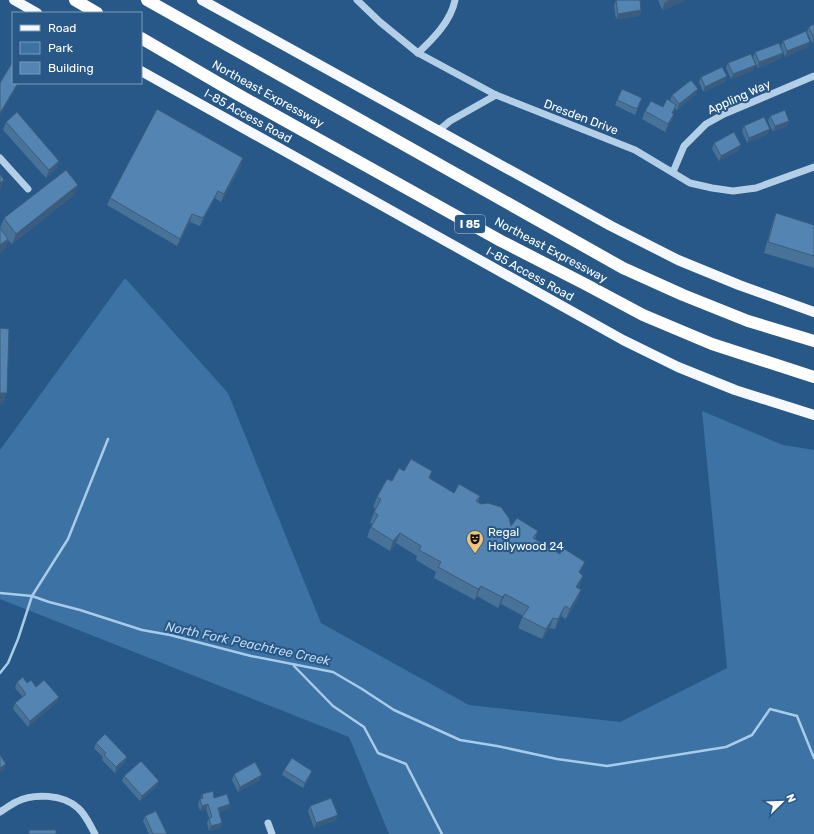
<svg xmlns="http://www.w3.org/2000/svg" width="814" height="834" font-family="Rubik,sans-serif">
<rect width="100%" height="100%" fill="#275887"/>
<path fill="#3c72a4" d="M125 278 228 393 321 623 469 705 620 722 727 668 702 411 783 445 814 450V834H389L349 737 0 599V450Z"/>
<g fill="none" stroke-linecap="round" stroke-linejoin="round">
<g stroke="#a7cbe9" stroke-width="2.5">
<path d="M0 593 32 596 49 602 80 610 142 630 170 635 251 656 333 672 362 689 394 710 460 740 497 746 557 759 607 766 726 747 752 735 770 709 797 716 814 758"/>
<path d="M294 666 333 706 364 727 378 753 406 764 442 834"/>
<path d="M0 673 8 663 18 639 32 596 68 539 108 439"/>
</g>
<g stroke="#b3cfe8" stroke-width="7">
<path d="M357 0 380 22 418 53 496 95 635 150 690 183 712 188 733 191 756 188 814 167"/>
<path d="M418 53C433 39 451 21 455 0"/>
<path d="M438 131 450 121 496 95"/>
<path d="M0 158 28 189"/>
<path d="M673 172 684 146 706 124 724 114 814 76"/>
<path d="M0 812C5 809 10 805 16 802 33 793 63 794 78 808 86 815 90 825 95 834"/>
<path d="M268 823 272 834"/>
</g>
<g stroke="#f5f9fe" stroke-width="10">
<path d="M14 0 37 13"/>
<path d="M202 0 611 226 678 260 739 285 814 312"/>
<path d="M141 71 623 340 678 367 735 390 814 415"/>
</g>
<g stroke="#fff" stroke-width="12">
<path d="M75 0 97 13"/>
<path d="M147 0 623 268 683 295 748 321 814 341"/>
<path d="M141 38 237 94 501 241 585 284 643 315 712 344 814 377"/>
</g>
</g>
<g fill="#487298">
<path d="M616 0 641 10 639 16 616 19 614 6Z"/>
<path d="M658 0H685V1L662 10Z"/>
<path d="M814 24V42L812 43 807 32 809 27Z"/>
<path d="M783 41 808 47 785 57 781 46Z"/>
<path d="M755 52 783 53 781 58 758 68 753 57Z"/>
<path d="M728 63 754 70 731 79 726 68Z"/>
<path d="M727 76 725 82 703 92 699 82 701 77Z"/>
<path d="M696 94 677 110 675 108 673 113 674 114 671 122 665 132 642 119 645 111 663 107 670 101 672 95Z"/>
<path d="M617 100 640 103 635 115 615 105Z"/>
<path d="M770 116 789 121 787 126 773 132 768 121Z"/>
<path d="M6 122 59 161 57 168 46 178 3 130Z"/>
<path d="M744 126 768 134 747 143 742 131Z"/>
<path d="M714 143 741 145 739 150 719 161 712 149Z"/>
<path d="M241 166 221 202 215 198 200 226 190 222 177 246 107 205 110 198Z"/>
<path d="M74 195 12 244 8 240 5 249 0 253V228L4 218Z"/>
<path d="M776 213 814 225V268L764 253 772 224Z"/>
<path d="M404 471 430 478 454 493 480 496 478 502 511 526 538 531 535 539 581 572 580 574V586L578 589 581 590 577 601 566 619 561 616 555 629 550 628 542 639 518 628 523 616 501 604 498 608 477 596 475 600 434 578 436 572 416 560 417 556 396 543 390 551 367 537 372 524 370 523 374 512 376 509 373 507 377 497Z"/>
<path d="M17 682 27 683 59 697 57 702 28 727 13 709 15 703 23 697 15 688Z"/>
<path d="M96 743 127 757 125 762 115 773 102 760 103 757 94 748Z"/>
<path d="M284 770 310 776 303 788 282 775Z"/>
<path d="M234 774 260 780 238 792 232 780Z"/>
<path d="M124 776 159 781 157 786 140 801 122 781Z"/>
<path d="M202 794 214 798 230 804 228 809 219 812 222 823 220 828 209 831 207 823 209 818 206 809 200 811 198 804 200 799 201 798Z"/>
<path d="M310 806 336 820 314 828 308 811Z"/>
<path d="M145 816 167 834H149L143 821Z"/>
</g>
<g fill="#3b5c7c">
<path d="M669 0H685V1L662 10 665 2Z"/>
<path d="M641 10 639 16 616 19 618 14Z"/>
<path d="M814 38V42L812 43Z"/>
<path d="M810 42 808 47 785 57 787 51Z"/>
<path d="M783 53 781 58 758 68 759 62Z"/>
<path d="M756 65 754 70 731 79 733 74Z"/>
<path d="M727 76 725 82 703 92 705 87Z"/>
<path d="M18 83H19L0 116V113Z"/>
<path d="M698 89 696 94 677 110 679 104Z"/>
<path d="M674 114 671 122 665 132 668 124Z"/>
<path d="M789 121 787 126 773 132 775 126Z"/>
<path d="M770 129 768 134 747 143 749 138Z"/>
<path d="M741 145 739 150 719 161 721 156Z"/>
<path d="M243 158 241 166 221 202 224 194Z"/>
<path d="M59 161 57 168 46 178 49 170Z"/>
<path d="M4 180 1 190 0 191V183Z"/>
<path d="M78 185 74 195 12 244 16 234Z"/>
<path d="M218 191 215 198 200 226 203 218Z"/>
<path d="M192 214 190 222 177 246 180 239Z"/>
<path d="M8 239 5 249 0 253V245Z"/>
<path d="M0 393H7L3 404H0Z"/>
<path d="M400 533 396 543 390 551 393 541Z"/>
<path d="M585 562 581 572 575 583 579 572Z"/>
<path d="M583 576 580 586 572 597 576 587Z"/>
<path d="M481 586 477 596 475 600 478 589Z"/>
<path d="M581 590 577 601 566 619 570 609Z"/>
<path d="M505 594 501 604 498 608 502 597Z"/>
<path d="M565 606 561 616 555 629 558 619Z"/>
<path d="M553 618 550 628 542 639 546 629Z"/>
<path d="M59 697 57 702 28 727 30 721Z"/>
<path d="M127 757 125 762 115 773 116 767Z"/>
<path d="M6 764 4 770 0 772V768Z"/>
<path d="M312 771 310 776 303 788 305 783Z"/>
<path d="M262 775 260 780 238 792 240 787Z"/>
<path d="M159 781 157 786 140 801 142 796Z"/>
<path d="M208 804 206 809 200 811 202 806Z"/>
<path d="M230 804 228 809 216 813 218 808Z"/>
<path d="M338 815 336 820 314 828 316 823Z"/>
<path d="M222 823 220 828 209 831 211 826Z"/>
</g>
<g fill="#5484b1" stroke="#3b5c7c">
<path d="M616 0H640L641 10 618 14Z"/>
<path d="M814 24V38L809 27Z"/>
<path d="M806 31 810 42 787 51 783 41Z"/>
<path d="M779 43 783 53 759 62 755 52Z"/>
<path d="M751 54 756 65 733 74 728 63Z"/>
<path d="M13 61V83H18L0 113V83Z"/>
<path d="M722 67 727 76 705 87 701 77Z"/>
<path d="M691 80 698 89 679 104 672 95Z"/>
<path d="M622 89 642 98 637 109 617 100Z"/>
<path d="M667 99 676 105 672 113 674 114 668 124 645 111 651 101 663 107Z"/>
<path d="M157 109 243 158 224 194 218 191 203 218 192 214 180 239 110 198Z"/>
<path d="M785 110 789 121 775 126 770 116Z"/>
<path d="M17 112 59 161 49 170 6 122Z"/>
<path d="M764 117 770 129 749 138 744 126Z"/>
<path d="M734 132 741 145 721 156 714 143Z"/>
<path d="M66 170 78 185 16 234 4 218Z"/>
<path d="M0 174 4 180 0 183Z"/>
<path d="M776 213 814 225V256L768 242Z"/>
<path d="M0 228 8 239 0 245Z"/>
<path d="M0 328 9 329 7 393H0Z"/>
<path d="M411 459 432 471 429 478 454 493 459 484 480 496 476 501 481 504 488 503 501 507 509 518 511 526 517 518 538 531 533 538 560 554 563 548 585 562 579 572 583 576 576 587 581 590 570 609 565 606 558 619 553 618 546 629 522 617 529 607 505 594 502 597 481 586 478 589 438 567 441 562 419 550 421 546 400 533 393 541 371 527 378 515 374 512 381 499 377 497 387 479 392 481 399 468 404 471Z"/>
<path d="M23 677 27 683 31 680 36 687 44 680 59 697 30 721 15 703 26 694 17 682Z"/>
<path d="M105 734 127 757 116 767 104 755 106 753 96 743Z"/>
<path d="M0 755 6 764 0 768Z"/>
<path d="M292 758 312 771 305 783 284 770Z"/>
<path d="M141 761 159 781 142 796 124 776Z"/>
<path d="M255 762 262 775 240 787 234 774Z"/>
<path d="M213 791 214 798 227 794 230 804 218 808 222 823 211 826 209 818 212 817 208 804 202 806 200 799 203 798 202 794Z"/>
<path d="M331 798 338 815 316 823 310 806Z"/>
<path d="M156 811 167 834H153L145 816Z"/>
<rect x="29" y="830" width="27" height="4"/>
</g>
<defs>
<symbol id="theatre-pin" viewBox="-11 -11 22 30"><path d="M0 17L-7.5 6A9.5 9.5 0 1 1 7.5 6Z" fill="#f1c579" stroke="#275887"/><path d="M-5-5.5Q0-4 5-5.5V0Q5 5 0 6Q-5 5-5 0ZM-3.3-2.5H-1v1.5H-3.3ZM1-2.5H3.3v1.5H1ZM-2.8 1Q0 5.5 2.8 1Z" fill="#111"/></symbol>
</defs>
<g fill-rule="evenodd">
<use href="#theatre-pin" x="465" y="529" width="20" height="27"/>
</g>
<g text-anchor="middle" stroke-width="4" stroke-linejoin="round" paint-order="stroke">
<rect fill="#275887" stroke="#becddb" stroke-width="1" x="455" y="215" width="30" height="18" rx="3"/>
<g font-size="11" font-weight="bold" fill="#fff">
<text x="470" y="228">I 85</text>
</g>
<g font-size="12" fill="#fff" stroke="#275887">
<text transform="translate(268 94) rotate(29)" y="4">Northeast Expressway</text>
<text transform="translate(739 97) rotate(-24)" y="4">Appling Way</text>
<text transform="translate(248 116) rotate(29)" y="4">I-85 Access Road</text>
<text transform="translate(581 117) rotate(21)" y="4">Dresden Drive</text>
<text transform="translate(551 250) rotate(28)" y="4">Northeast Expressway</text>
<text transform="translate(530 274) rotate(29)" y="4">I-85 Access Road</text>
</g>
<g font-size="12" fill="#fff" stroke="#275887" text-anchor="start">
<text x="488" y="536">Regal<tspan x="488" dy="14">Hollywood 24</tspan></text>
</g>
<g font-size="13" font-style="italic" fill="#bfd9f0" stroke="#275887">
<text transform="translate(248 643) rotate(12)" y="5">North Fork Peachtree Creek</text>
</g>
</g>
<rect x="12" y="12" width="130" height="72" fill="#275887" stroke="#7d9bb7"/>
<rect x="20" y="25" width="20" height="6" fill="#f5f9fe" stroke="#7d9bb7"/>
<text x="48" y="32" font-size="12" fill="#ffffff">Road</text>
<rect x="20" y="42" width="20" height="12" fill="#3c72a4" stroke="#7d9bb7"/>
<text x="48" y="52" font-size="12" fill="#ffffff">Park</text>
<rect x="20" y="62" width="20" height="12" fill="#5484b1" stroke="#7d9bb7"/>
<text x="48" y="72" font-size="12" fill="#ffffff">Building</text>
<g transform="translate(782 802) rotate(67)" stroke="#275887" stroke-width="3" paint-order="stroke">
<path d="M0-3L7 15L0 10L-7 15Z" fill="#ffffff"/>
<text y="-6" font-size="11" font-weight="bold" text-anchor="middle" fill="#ffffff">N</text>
</g>
</svg>
